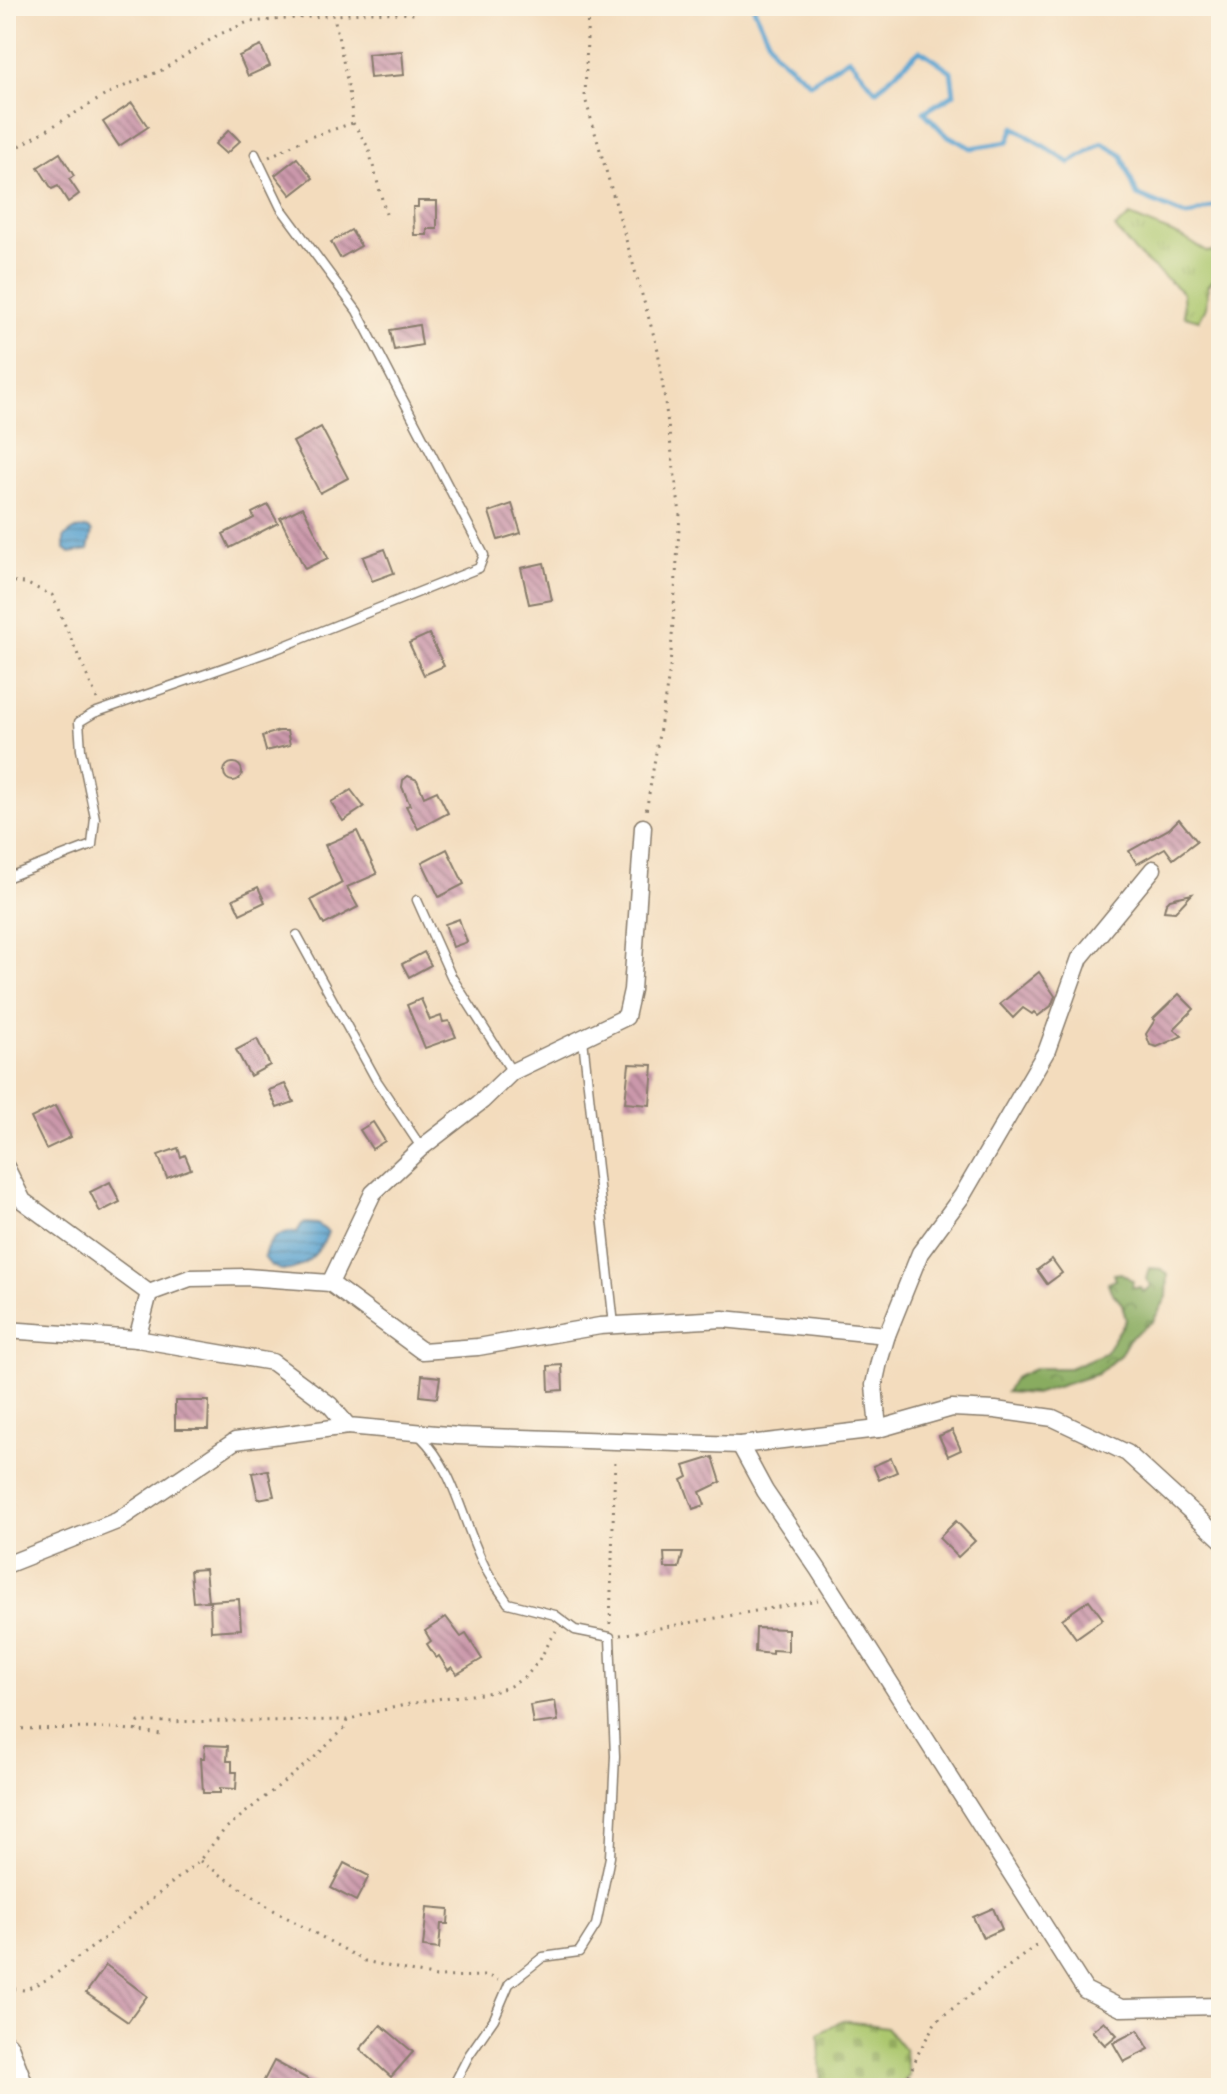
<svg xmlns="http://www.w3.org/2000/svg" width="1227" height="2094" font-family="'Gochi Hand',sans-serif">
<defs>
<pattern id="grass-tufts" width="24" height="20" patternUnits="userSpaceOnUse" patternTransform="scale(2)"><rect width="24" height="20" fill="#acc76e"/><path d="M3 7l-1-3M5 7V3M7 7l1-3M15 17l-1-3M17 17v-4M19 17l1-3" fill="none" stroke="#93aa5f"/></pattern>
<pattern id="forest-crowns" width="20" height="18" patternUnits="userSpaceOnUse" patternTransform="scale(2)"><rect width="20" height="18" fill="#89ac61"/><path d="M2 6a3 3 0 1 1 6 0M12 15a3 3 0 1 1 6 0" fill="none" stroke="#6f8b4f"/></pattern>
<pattern id="cemetery-stones" width="16" height="16" patternUnits="userSpaceOnUse" patternTransform="scale(2)"><rect width="16" height="16" fill="#acc76e"/><path d="M2 7V4a2 2 0 0 1 4 0v3zM10 15v-3a2 2 0 0 1 4 0v3z" fill="#93aa5f"/></pattern>
<pattern id="water-rules" width="6" height="5" patternUnits="userSpaceOnUse" patternTransform="scale(2)"><rect width="6" height="5" fill="#59a2d0"/><path d="M0 2.5h6" fill="none" stroke="#4983a8"/></pattern>
<pattern id="building-back-hatch" width="6" height="6" patternUnits="userSpaceOnUse" patternTransform="scale(2)"><rect width="6" height="6" fill="#cb98ab"/><path d="M-1 5l2 2M0 0l6 6M5-1l2 2" fill="none" stroke="#a47b8a"/></pattern>
</defs>
<rect width="100%" height="100%" fill="#fcf5e5"/>
<filter id="ink" filterUnits="userSpaceOnUse"><feTurbulence type="fractalNoise" baseFrequency=".0125" numOctaves="2"/><feDisplacementMap in="SourceGraphic" scale="16" xChannelSelector="R" yChannelSelector="G"/><feConvolveMatrix kernelMatrix="1 2 1 2 8 2 1 2 1" color-interpolation-filters="sRGB"/></filter>
<filter id="wash" filterUnits="userSpaceOnUse"><feTurbulence type="fractalNoise" baseFrequency=".006" numOctaves="4" result="noise"/><feDisplacementMap in="SourceGraphic" scale="32" xChannelSelector="R" yChannelSelector="G"/><feGaussianBlur stdDeviation="1.8" result="paint"/><feColorMatrix in="noise" values="0 0 0 0 0 0 0 0 0 0 0 0 0 0 0 0 0 1.4 0 .05"/><feComposite in="paint" operator="in"/></filter>
<g filter="url(#wash)">
<rect width="100%" height="100%" fill="#f3dcbd"/>
<path fill="url(#grass-tufts)" stroke="#647245" stroke-width="2" d="M1130 216 1184 238 1207 252 1221 250V271L1208 286 1206 307 1199 320 1184 316 1183 293 1135 252 1115 228Z"/>
<path fill="url(#forest-crowns)" stroke="#52643e" stroke-width="2" d="M1149 1268 1162 1269 1168 1275 1167 1297 1153 1321 1129 1339 1120 1355 1097 1374 1035 1394 1006 1392 1014 1378 1036 1368H1069L1105 1353 1126 1320 1122 1304 1111 1291 1108 1283 1116 1280 1114 1274 1121 1273 1133 1281 1132 1287H1140L1143 1292 1151 1286 1146 1279Z"/>
<path fill="url(#cemetery-stones)" stroke="#647245" stroke-width="2" d="M842 2020 886 2027 904 2049 909 2075 899 2088H821L819 2034Z"/>
<g fill="url(#water-rules)" stroke="#3a5f76" stroke-width="2">
<path d="M87 528 92 532 88 550 70 553 64 548V537L74 530Z"/>
<path d="M307 1223 317 1224 328 1232C320 1258 284 1288 264 1257 267 1240 281 1230 297 1232L302 1224Z"/>
</g>
<g fill="none" stroke-linecap="round" stroke-linejoin="round">
<path stroke="#59a2d0" stroke-width="5" d="M753 6 774 52 810 83 849 58 876 91 920 50 951 71 954 94 924 112 945 134 971 148 1008 142 1014 127 1070 163 1102 143 1121 154 1137 195 1187 216 1221 204"/>
</g>
<g id="blocks">
<g fill="url(#building-back-hatch)">
<path d="M261 46 270 66 248 76 239 56Z"/>
<path d="M402 51 404 75 370 78 368 54Z"/>
<path d="M132 103 148 127 119 146 103 122Z"/>
<path d="M229 130 240 141 226 154 215 144Z"/>
<path d="M60 153 74 176 69 179 79 194 68 202 58 186 52 189 38 167Z"/>
<path d="M297 158 313 178 291 195 275 175Z"/>
<path d="M418 201H437V229H427V235H414L413 207H418Z"/>
<path d="M351 230 361 246 340 258 331 242Z"/>
<path d="M419 325 422 345 394 350 390 330Z"/>
<path d="M321 427 348 478 320 493 293 442Z"/>
<path d="M512 504 521 533 498 540 489 512Z"/>
<path d="M268 505 278 523 230 548 223 534 254 518 252 513Z"/>
<path d="M303 507 328 558 305 569 280 518Z"/>
<path d="M385 549 394 573 372 581 363 557Z"/>
<path d="M544 563 552 600 529 604 521 568Z"/>
<path d="M429 634 444 666 424 675 409 643Z"/>
<path d="M279 731H287L290 745 266 751 262 736Z"/>
<circle cx="233" cy="772" r="9"/>
<path d="M408 776 417 780 424 797 437 791 448 813 418 829 406 806 410 805 402 787 403 780Z"/>
<path d="M351 790 364 807 343 821 331 802Z"/>
<path d="M1179 819 1197 841 1173 859 1165 848 1137 864 1129 851 1169 829Z"/>
<path d="M357 831 377 874 347 887 358 907 324 925 311 900 342 883 325 845Z"/>
<path d="M447 849 464 884 439 897 422 862Z"/>
<path d="M258 887 265 902 240 914 233 899Z"/>
<path d="M1192 894 1175 912 1164 911 1166 903 1170 899Z"/>
<path d="M459 919 467 942 453 947 445 924Z"/>
<path d="M424 952 431 965 409 977 402 964Z"/>
<path d="M1039 972 1055 996 1051 1006 1038 1016 1034 1012 1032 1014 1023 1008 1013 1018 1000 1004Z"/>
<path d="M1179 994 1194 1009 1174 1029 1182 1036 1157 1047 1150 1045 1146 1034 1155 1020 1153 1019Z"/>
<path d="M421 999 430 1020 441 1016 443 1022 449 1021 456 1037 425 1048 407 1005Z"/>
<path d="M257 1039 270 1065 250 1076 236 1050Z"/>
<path d="M629 1064 653 1065 650 1105 625 1103Z"/>
<path d="M285 1084 294 1102 277 1108 269 1090Z"/>
<path d="M55 1106 71 1137 46 1149 31 1118Z"/>
<path d="M373 1122 385 1141 372 1149 360 1130Z"/>
<path d="M178 1148 181 1157 185 1155 191 1169 167 1178 158 1155Z"/>
<path d="M110 1182 120 1202 100 1212 90 1192Z"/>
<path d="M1052 1259 1062 1273 1047 1284 1037 1270Z"/>
<path d="M562 1365 563 1390 549 1391 548 1366Z"/>
<path d="M422 1375 440 1377 437 1398 420 1396Z"/>
<path d="M175 1401H209L208 1429H175Z"/>
<path d="M952 1430 961 1450 948 1456 939 1436Z"/>
<path d="M713 1457 721 1482 700 1492 705 1505 693 1509 682 1480 688 1477 684 1466Z"/>
<path d="M891 1458 897 1472 879 1480 873 1466Z"/>
<path d="M268 1470 274 1496 258 1499 252 1473Z"/>
<path d="M956 1521 975 1541 958 1557 939 1538Z"/>
<path d="M664 1553H683L679 1568H665Z"/>
<path d="M205 1569 208 1601 193 1602 190 1570Z"/>
<path d="M239 1599 241 1629 211 1631 210 1601Z"/>
<path d="M1089 1600 1103 1619 1076 1638 1062 1619Z"/>
<path d="M446 1617 461 1637 466 1634 482 1659 457 1674 452 1667 448 1670 439 1656 436 1658 427 1644 431 1641 425 1631Z"/>
<path d="M756 1628 788 1629V1651L772 1650V1654L755 1652Z"/>
<path d="M555 1701 558 1721 533 1724 530 1705Z"/>
<path d="M205 1745 228 1746 227 1761H232V1772H237L236 1789 220 1788V1793H203L201 1758H204Z"/>
<path d="M344 1863 369 1876 356 1901 331 1888Z"/>
<path d="M427 1907 449 1909 448 1924H441L439 1949 423 1947Z"/>
<path d="M993 1908 1002 1929 983 1938 973 1917Z"/>
<path d="M106 1965 147 1996 128 2022 86 1993Z"/>
<path d="M1104 2021 1117 2035 1105 2045 1092 2031Z"/>
<path d="M381 2025 413 2052 391 2077 360 2049Z"/>
<path d="M1138 2030 1149 2049 1124 2062 1113 2043Z"/>
<path d="M274 2061 324 2088H260Z"/>
</g>
</g>
</g>
<g filter="url(#ink)">
<use href="#blocks" fill-opacity="0" stroke="#887c6c" stroke-width="2"/>
<g fill="none" stroke-linecap="round" stroke-linejoin="round">
<defs>
<g id="lane">
<path d="M6 878 92 845 95 818 81 750 79 722 94 713 274 650 479 568 484 555 357 311 281 208 255 154"/>
<path d="M417 900 451 976 512 1072"/>
<path d="M297 935 377 1081 421 1147"/>
<path d="M583 1039 614 1325"/>
<path d="M420 1436C457 1472 463 1527 487 1571 493 1582 501 1592 508 1603L555 1615 575 1630 610 1637 615 1756 610 1857 596 1925 579 1952 543 1957 509 1984 494 2019 469 2055 452 2088"/>
</g>
<g id="street">
<path d="M6 1167 23 1201 149 1293 137 1339"/>
<path d="M330 1283 373 1193 421 1148 482 1101 512 1072 626 1017 632 990 643 827"/>
<path d="M149 1293 190 1278 246 1277 330 1283 422 1351 478 1347 600 1326 723 1319 887 1335"/>
<path d="M6 1330 137 1339 272 1362 330 1405 348 1426 458 1436 740 1445 878 1429 952 1408 995 1410 1053 1418 1127 1453 1221 1539"/>
<path d="M878 1429 874 1385 879 1362 887 1335 920 1253 962 1196 1047 1050 1080 958 1153 869"/>
<path d="M740 1445 765 1491 818 1569 1085 1990 1121 2008 1221 2006"/>
<path d="M6 1565 117 1521 235 1441 348 1426"/>
</g>
<path id="primary" d="M6 2047 22 2088"/>
</defs>
<use href="#lane" stroke="#887c6c" stroke-width="11"/>
<use href="#street" stroke="#887c6c" stroke-width="19"/>
<use href="#primary" stroke="#887c6c" stroke-width="27"/>
<g stroke="#887c6c" stroke-width="3" stroke-dasharray="2 6" stroke-linecap="butt">
<path d="M588 6 585 98 658 350 680 514 670 668 646 812"/>
<path d="M353 123 368 147 386 214"/>
<path d="M6 154 111 92 162 70 218 35 248 22 373 12 414 14"/>
<path d="M269 157 304 139 353 123 349 90 334 16"/>
<path d="M6 581 25 583 52 595 97 699"/>
<path d="M610 1624 615 1459"/>
<path d="M620 1635 818 1600"/>
<path d="M6 1729 113 1728 161 1734"/>
<path d="M136 1731 139 1722 347 1720C376 1711 407 1704 437 1699 464 1694 497 1697 520 1680 537 1669 545 1648 556 1631"/>
<path d="M200 1861 275 1911 365 1961 436 1977 488 1976 498 1980"/>
<path d="M6 1988 24 1990 50 1978 102 1940 199 1861 225 1829 316 1756 345 1728 347 1720"/>
<path d="M899 2088 909 2075 919 2052 936 2021 1037 1945"/>
</g>
<use href="#lane" stroke="#fff" stroke-width="8"/>
<use href="#street" stroke="#fff" stroke-width="16"/>
<use href="#primary" stroke="#fff" stroke-width="24"/>
</g>
</g>
<rect width="1227" height="2094" fill="none" stroke="#fcf5e5" stroke-width="32"/>
</svg>
